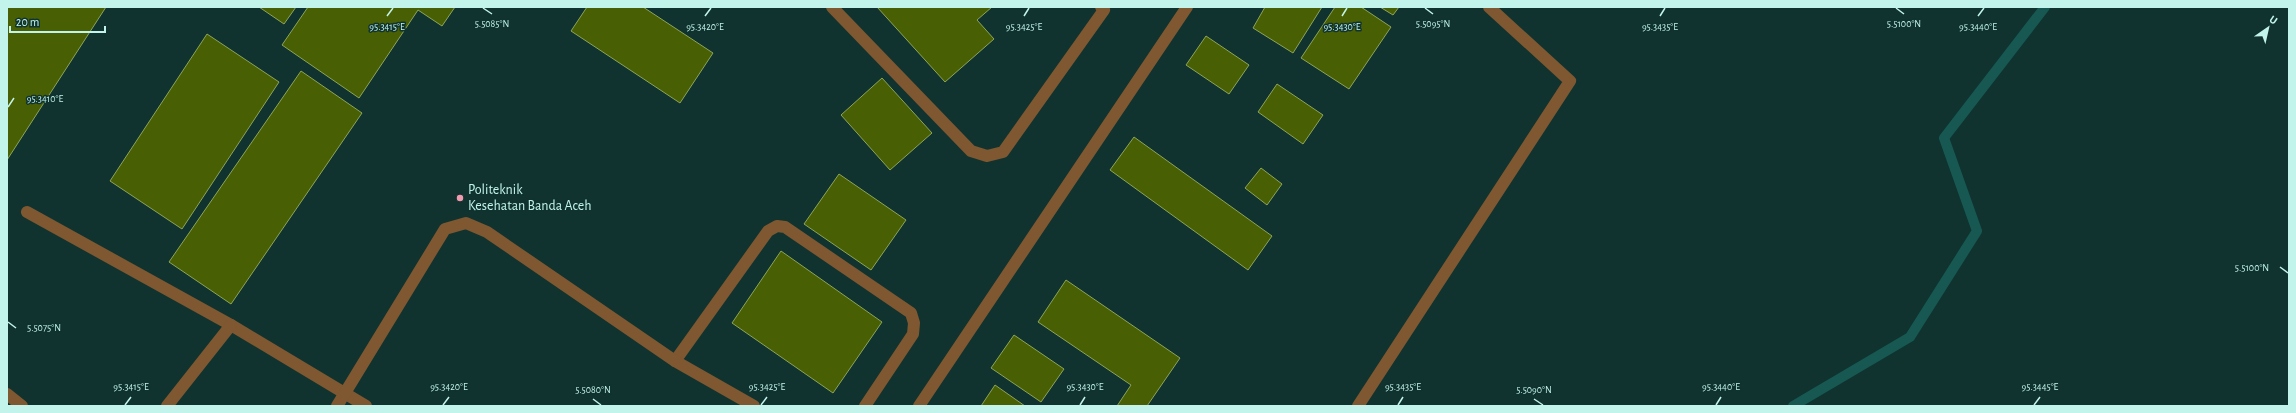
<svg xmlns="http://www.w3.org/2000/svg" width="2296" height="413" viewBox="0 0 2296 413" font-family="'Alegreya Sans',sans-serif">
<rect width="100%" height="100%" fill="#10332f"/>
<g fill="none" stroke-linecap="round" stroke-linejoin="round">
<path stroke="#175952" stroke-width="10" d="M1793 406 1910 337 1977 231 1944 138 2045 7"/>
</g>
<g fill="#495f03" stroke="#8ca45a">
<path d="M7 7H106L7 160Z"/>
<path d="M259 7H296L284 24Z"/>
<path d="M308 7H455L442 26 418 10 359 98 282 45Z"/>
<path d="M587 7H643L713 53 680 103 571 31Z"/>
<path d="M877 7H992L977 20 994 39 945 82Z"/>
<path d="M1265 7H1322L1293 53 1253 28Z"/>
<path d="M1335 7H1361L1391 27 1349 89 1301 58Z"/>
<path d="M1380 7H1399L1393 15Z"/>
<path d="M207 34 279 82 182 229 110 181Z"/>
<path d="M1206 36 1249 65 1229 94 1186 65Z"/>
<path d="M301 71 362 113 231 304 169 262Z"/>
<path d="M882 78 932 133 890 170 841 115Z"/>
<path d="M1277 84 1323 115 1303 144 1258 112Z"/>
<path d="M1134 137 1272 236 1248 270 1110 170Z"/>
<path d="M1261 168 1282 184 1267 205 1245 188Z"/>
<path d="M839 174 906 220 871 270 804 224Z"/>
<path d="M781 251 882 322 833 393 732 323Z"/>
<path d="M1066 280 1180 358 1147 406H1117L1131 385 1038 322Z"/>
<path d="M1014 335 1064 369 1041 402 991 368Z"/>
<path d="M995 385 1025 406H981Z"/>
</g>
<g fill="none" stroke-linecap="round" stroke-linejoin="round">
<g stroke="#7f5730" stroke-width="12">
<path d="M832 7 971 151 987 156 1003 152 1104 10 1101 7"/>
<path d="M27 212 231 325 366 406"/>
<path d="M675 361 768 231 777 226 785 227 911 313 914 323 913 334 865 406"/>
<path d="M7 394 22 406"/>
<path d="M167 406 231 325"/>
<path d="M337 406 445 229 466 223 487 232 675 361 754 406"/>
</g>
<g stroke="#7f5730" stroke-width="12">
<path d="M919 406 1187 7"/>
<path d="M1358 406 1570 81 1489 7"/>
</g>
</g>
<path fill="none" stroke="#c2f4eb" stroke-width="1.5" d="M483 8 492 14M1425 8 1433 14M1896 8 1904 14M387 16 393 8M705 16 711 8M1024 16 1029 8M1342 16 1347 8M1660 16 1665 8M1978 16 1984 8M8 107 14 98M2280 267 2288 273M8 322 16 328M593 399 601 405M1534 399 1543 405M125 405 131 397M443 405 449 397M761 405 767 397M1080 405 1085 397M1398 405 1403 397M1716 405 1721 397M2034 405 2040 397"/>
<circle fill="#f29aaf" stroke="#10332f" stroke-width="1.5" cx="460" cy="198" r="4"/>
<g text-anchor="middle" dominant-baseline="central" stroke-width="3" stroke-linejoin="round" paint-order="stroke">
<g font-size="14" fill="#c2f4eb" stroke="#10332f" text-anchor="start">
<text x="468" y="190">Politeknik<tspan x="468" dy="16">Kesehatan Banda Aceh</tspan></text>
</g>
</g>
<g font-size="10" text-anchor="middle" fill="#c2f4eb" stroke="#10332f" stroke-width="3" stroke-linejoin="round" paint-order="stroke">
<text x="492" y="27">5.5085°N</text>
<text x="1433" y="27">5.5095°N</text>
<text x="1904" y="27">5.5100°N</text>
<text x="705" y="30">95.3420°E</text>
<text x="387" y="30">95.3415°E</text>
<text x="1024" y="30">95.3425°E</text>
<text x="1342" y="30">95.3430°E</text>
<text x="1660" y="30">95.3435°E</text>
<text x="1978" y="30">95.3440°E</text>
<text x="45" y="102">95.3410°E</text>
<text x="2252" y="271">5.5100°N</text>
<text x="44" y="331">5.5075°N</text>
<text x="131" y="390">95.3415°E</text>
<text x="449" y="390">95.3420°E</text>
<text x="767" y="390">95.3425°E</text>
<text x="1085" y="390">95.3430°E</text>
<text x="1403" y="390">95.3435°E</text>
<text x="1721" y="390">95.3440°E</text>
<text x="2040" y="390">95.3445°E</text>
<text x="593" y="393">5.5080°N</text>
<text x="1534" y="393">5.5090°N</text>
</g>
<rect width="2296" height="413" fill="none" stroke="#c2f4eb" stroke-width="16"/>
<g transform="translate(2268 28) rotate(34)" stroke="#10332f" stroke-width="3" paint-order="stroke">
<path d="M0-3L7 15L0 10L-7 15Z" fill="#c2f4eb"/>
<text y="-6" font-size="11" font-weight="bold" text-anchor="middle" fill="#c2f4eb">U</text>
</g>
<path d="M10 26v6h95v-6" fill="none" stroke="#c2f4eb" stroke-width="2"/>
<text x="16" y="26" font-size="12" fill="#c2f4eb" stroke="#10332f" stroke-width="3" paint-order="stroke">20 m</text>
</svg>
